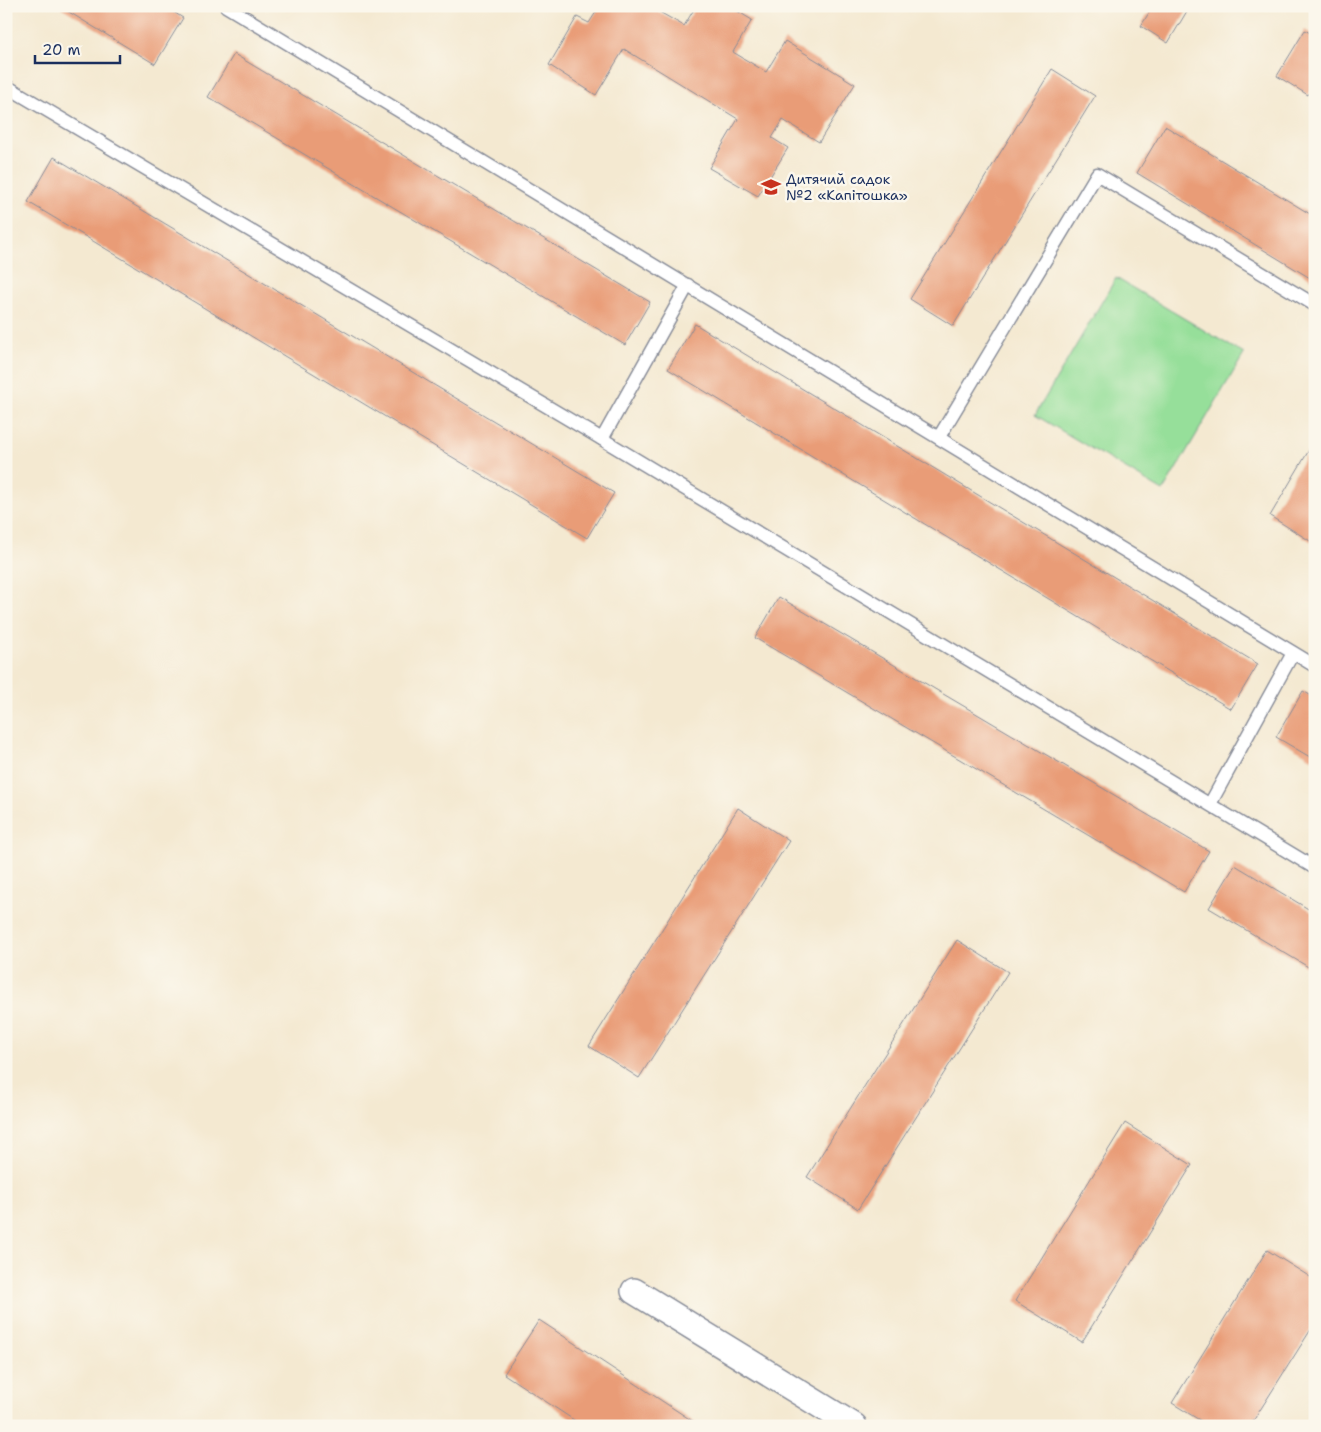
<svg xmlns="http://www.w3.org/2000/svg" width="1321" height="1432" viewBox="0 0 1321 1432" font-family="'Shantell Sans',sans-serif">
<rect width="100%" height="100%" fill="#fbf7ec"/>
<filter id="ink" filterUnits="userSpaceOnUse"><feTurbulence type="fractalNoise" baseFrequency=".02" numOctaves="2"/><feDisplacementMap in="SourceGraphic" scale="10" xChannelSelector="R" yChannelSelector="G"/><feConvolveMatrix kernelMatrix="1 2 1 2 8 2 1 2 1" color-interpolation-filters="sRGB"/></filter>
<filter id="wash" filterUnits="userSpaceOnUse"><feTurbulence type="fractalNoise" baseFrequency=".0096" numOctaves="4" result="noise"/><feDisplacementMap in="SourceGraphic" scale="20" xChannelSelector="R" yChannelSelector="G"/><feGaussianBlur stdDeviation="1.12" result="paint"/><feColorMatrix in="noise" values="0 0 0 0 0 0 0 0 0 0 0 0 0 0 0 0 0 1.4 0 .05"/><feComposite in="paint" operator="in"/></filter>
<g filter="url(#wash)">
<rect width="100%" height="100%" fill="#f4e9d1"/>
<path fill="#96df9a" stroke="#58877c" d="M1116 278 1244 354 1163 491 1035 415Z"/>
<g id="blocks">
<g fill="#e99c77">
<path d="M59 6H164L183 18 155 64Z"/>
<path d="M600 6H649L684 26 696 6H729L752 20 733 52 766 72 785 41 855 84 819 142 783 120 772 138 788 148 758 196 709 168 738 119 624 49 596 95 549 65 577 17 589 23Z"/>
<path d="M1153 6H1190L1168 43 1141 26Z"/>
<path d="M1305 30 1315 36V85L1308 95 1277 76Z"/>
<path d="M234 54 650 302 625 345 208 97Z"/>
<path d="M1052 69 1095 96 953 326 910 299Z"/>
<path d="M1165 126 1315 217V281L1137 173Z"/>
<path d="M54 157 614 493 587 538 28 202Z"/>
<path d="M695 324 1258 664 1231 709 668 369Z"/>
<path d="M1315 440V544L1270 516Z"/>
<path d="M779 597 1209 851 1184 892 755 638Z"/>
<path d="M1303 691 1315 698V760L1276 737Z"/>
<path d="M738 808 789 841 639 1078 589 1046Z"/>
<path d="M1235 865 1315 913V971L1209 908Z"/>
<path d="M957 940 1008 972 858 1209 807 1177Z"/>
<path d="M1125 1123 1192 1165 1082 1342 1015 1301Z"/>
<path d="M1267 1250 1315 1280V1323L1250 1426H1209L1172 1403Z"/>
<path d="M539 1320 700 1426H583L504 1374Z"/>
</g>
</g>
</g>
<g filter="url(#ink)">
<use href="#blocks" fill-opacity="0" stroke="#888c98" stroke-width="1"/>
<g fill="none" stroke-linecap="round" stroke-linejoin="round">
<defs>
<g id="lane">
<path d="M226 6 1315 666"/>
<path d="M6 86 602 439 1315 868"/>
<path d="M939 437 1097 174 1315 305"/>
<path d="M602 439 688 285"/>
<path d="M1210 804 1293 653"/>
</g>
<path id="street" d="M634 1291 854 1426"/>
</defs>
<use href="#lane" stroke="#888c98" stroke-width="15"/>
<use href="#street" stroke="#888c98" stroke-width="28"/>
<use href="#lane" stroke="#fff" stroke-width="12"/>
<use href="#street" stroke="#fff" stroke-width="25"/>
</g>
</g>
<defs>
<symbol id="school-bare" viewBox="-9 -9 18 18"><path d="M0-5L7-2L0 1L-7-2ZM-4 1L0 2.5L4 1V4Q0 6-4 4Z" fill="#c8321e" stroke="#fbf7ec" stroke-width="2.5" paint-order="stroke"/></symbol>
</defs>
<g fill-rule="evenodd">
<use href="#school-bare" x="757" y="173" width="28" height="28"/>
</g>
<g text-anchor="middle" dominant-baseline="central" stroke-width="5" stroke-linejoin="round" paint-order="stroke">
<g font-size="14" fill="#1b2f5e" stroke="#fbf7ec" text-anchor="start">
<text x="786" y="179">Дитячий садок<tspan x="786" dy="16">№2 «Капітошка»</tspan></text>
</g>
</g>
<rect width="1321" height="1432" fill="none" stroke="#fbf7ec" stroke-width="25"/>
<path d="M35 55v8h85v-8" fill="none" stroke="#1b2f5e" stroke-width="2.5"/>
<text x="42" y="55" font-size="15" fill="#1b2f5e" stroke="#fbf7ec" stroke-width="4" paint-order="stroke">20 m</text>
</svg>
